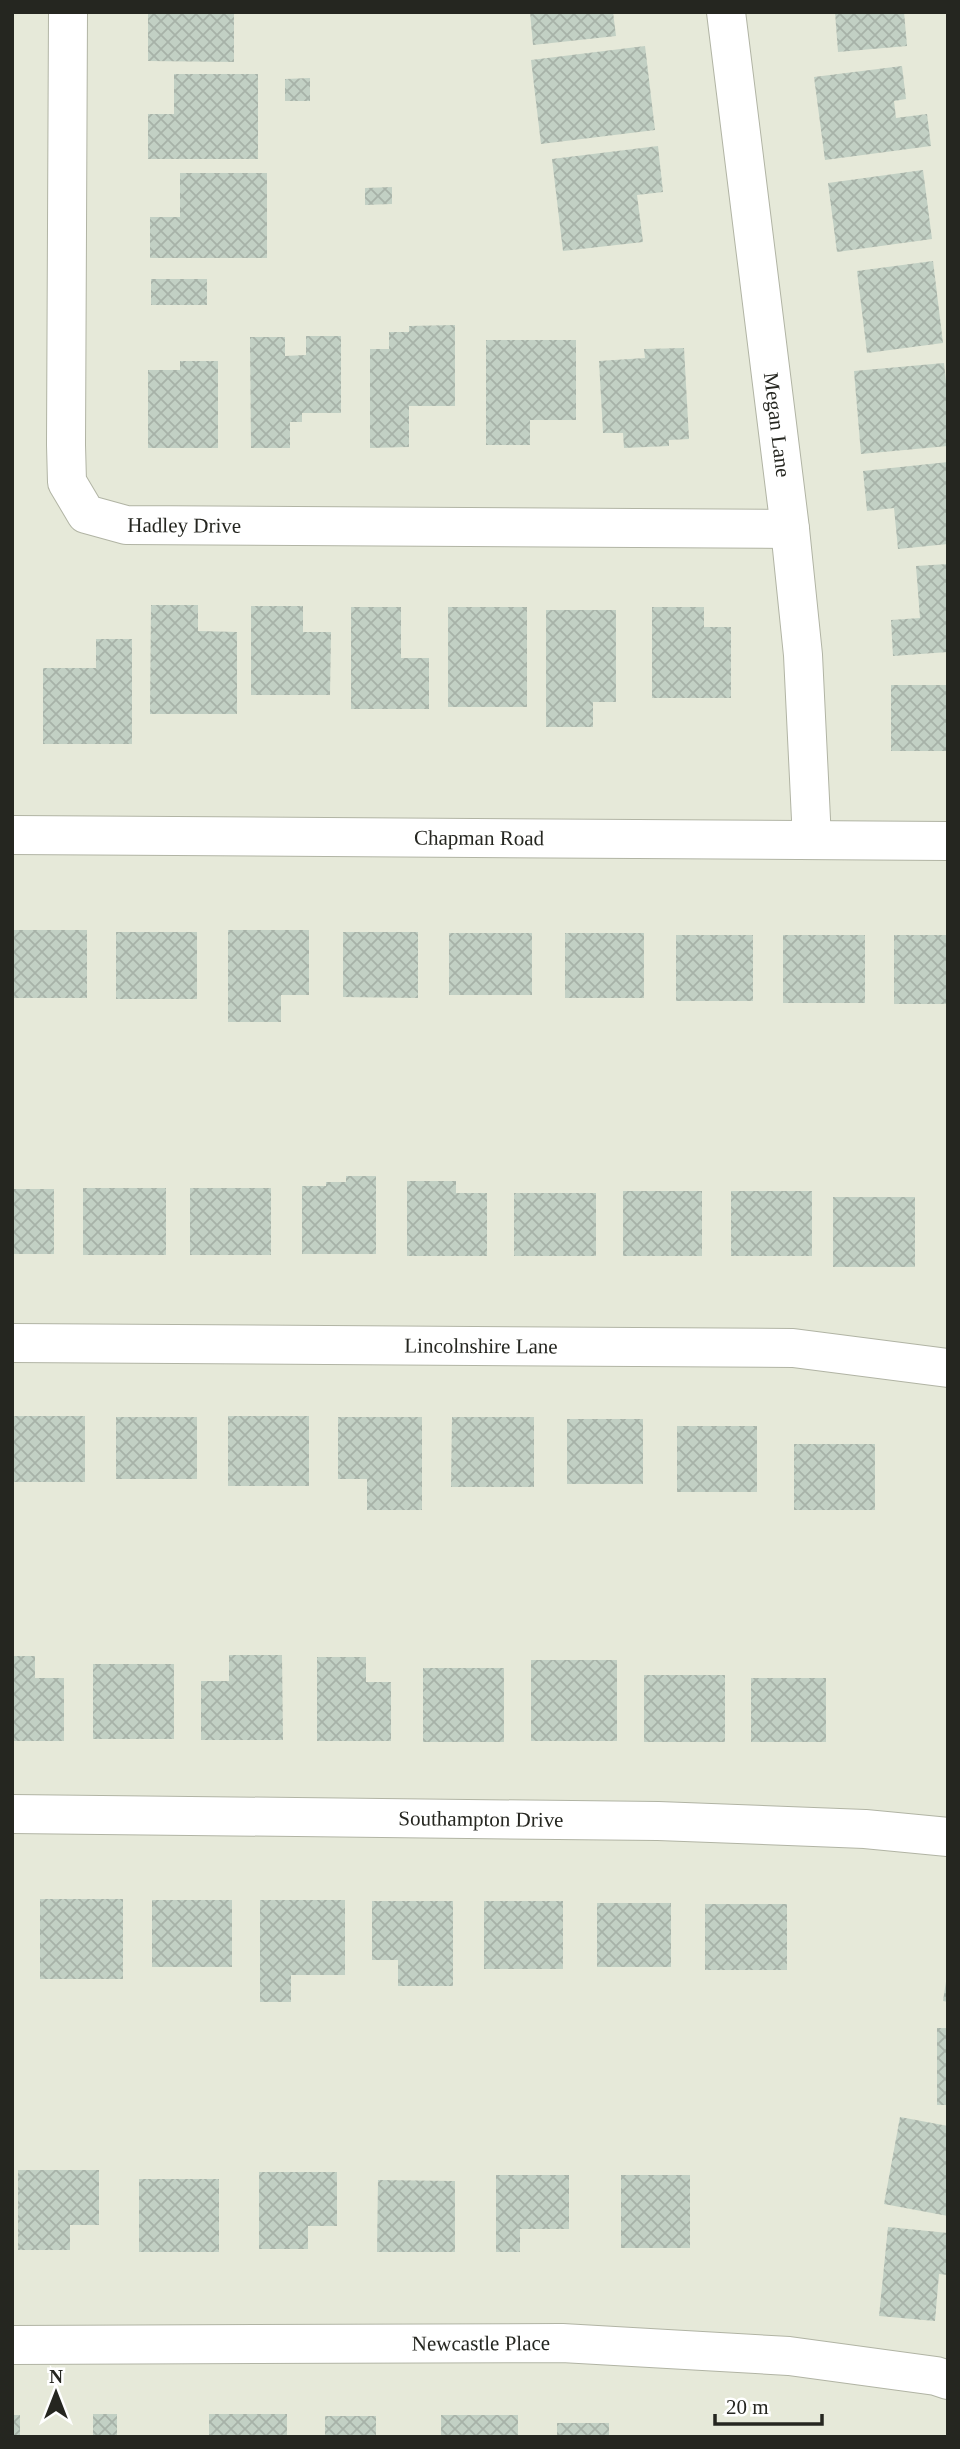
<svg xmlns="http://www.w3.org/2000/svg" width="960" height="2449" viewBox="0 0 960 2449" font-family="'Times New Roman',serif">
<defs>
<pattern id="building-cross-hatch" width="8" height="8" patternUnits="userSpaceOnUse" patternTransform="scale(1.75)"><rect width="8" height="8" fill="#c2d0c4"/><path d="M0 0l8 8M0 8l8-8" fill="none" stroke="#a7b2a8"/></pattern>
</defs>
<rect width="100%" height="100%" fill="#e6e9d9"/>
<g fill="url(#building-cross-hatch)">
<path d="M148 12H234V62L148 61Z"/>
<path d="M530 12H613L616 36 533 45Z"/>
<path d="M835 12H904L907 46 838 52Z"/>
<path d="M645 46 655 130 541 144 531 60Z"/>
<path d="M902 66 906 99 894 101 896 118 927 114 931 146 825 160 814 77Z"/>
<path d="M174 74H258V159H148V114H174Z"/>
<path d="M310 78V101H285V79Z"/>
<path d="M658 146 663 192 637 195 643 242 563 251 552 159Z"/>
<path d="M923 170 932 239 837 252 828 183Z"/>
<path d="M180 173H267V258H150V217H180Z"/>
<path d="M392 187V204L365 205V188Z"/>
<path d="M933 261 943 343 867 353 857 271Z"/>
<rect x="151" y="279" width="56" height="26"/>
<path d="M455 325V406H409V447L370 448V349H389V332H409V326Z"/>
<path d="M306 336H341V413H302V422H290V448H251L250 337H285V356L306 355Z"/>
<path d="M486 340H576V420H530V445H486Z"/>
<path d="M684 348 689 439 669 440V446L624 448 623 433H603L599 361 645 358 644 349Z"/>
<path d="M180 361H218V448H148V370H180Z"/>
<path d="M944 363 948 401V446L861 454 854 371Z"/>
<path d="M948 462V544L898 549 894 508 867 511 863 471Z"/>
<path d="M948 564V652L893 656 891 620 920 618 916 566Z"/>
<path d="M151 605H198V631L237 632V714H150Z"/>
<path d="M251 606H303V632H331L330 695H251Z"/>
<path d="M351 607H401V658H429V709H351Z"/>
<rect x="448" y="607" width="79" height="100"/>
<path d="M652 607H704V627H731V698H652Z"/>
<path d="M546 610H616V702H593V727H546Z"/>
<path d="M96 639H132V744H43V668H96Z"/>
<rect x="891" y="685" width="57" height="66"/>
<rect x="12" y="930" width="75" height="68"/>
<path d="M228 930H309V995H281V1022H228Z"/>
<rect x="116" y="932" width="81" height="67"/>
<path d="M343 932H418V998L343 997Z"/>
<rect x="449" y="933" width="83" height="62"/>
<rect x="565" y="933" width="79" height="65"/>
<rect x="676" y="935" width="77" height="66"/>
<rect x="783" y="935" width="82" height="68"/>
<rect x="894" y="935" width="54" height="69"/>
<path d="M346 1176H376V1254H302V1186H326V1182H346Z"/>
<path d="M407 1181H456V1193H487V1256H407Z"/>
<rect x="83" y="1188" width="83" height="67"/>
<rect x="190" y="1188" width="81" height="67"/>
<rect x="12" y="1189" width="42" height="65"/>
<rect x="623" y="1191" width="79" height="65"/>
<rect x="731" y="1191" width="81" height="65"/>
<rect x="514" y="1193" width="82" height="63"/>
<rect x="833" y="1197" width="82" height="70"/>
<rect x="12" y="1416" width="73" height="66"/>
<rect x="228" y="1416" width="81" height="70"/>
<rect x="116" y="1417" width="81" height="62"/>
<path d="M338 1417H422V1510H367V1479H338Z"/>
<path d="M452 1417H534V1487H451Z"/>
<rect x="567" y="1419" width="76" height="65"/>
<rect x="677" y="1426" width="80" height="66"/>
<rect x="794" y="1444" width="81" height="66"/>
<path d="M229 1655H282L283 1740H201V1681H229Z"/>
<path d="M12 1656H35V1678H64V1741H12Z"/>
<path d="M317 1657H366V1682H391V1741H317Z"/>
<rect x="531" y="1660" width="86" height="81"/>
<rect x="93" y="1664" width="81" height="75"/>
<rect x="423" y="1668" width="81" height="74"/>
<rect x="644" y="1675" width="81" height="67"/>
<rect x="751" y="1678" width="75" height="64"/>
<rect x="40" y="1899" width="83" height="80"/>
<rect x="152" y="1900" width="80" height="67"/>
<path d="M260 1900H345V1975H291V2002H260Z"/>
<path d="M372 1901H453V1986H398V1960H372Z"/>
<rect x="484" y="1901" width="79" height="68"/>
<rect x="597" y="1903" width="74" height="64"/>
<rect x="705" y="1904" width="82" height="66"/>
<path d="M946 1982H948V2002L943 2001Z"/>
<rect x="937" y="2028" width="11" height="77"/>
<path d="M900 2117 948 2126V2216L884 2204Z"/>
<path d="M18 2170H99V2225H70V2250H18Z"/>
<path d="M259 2172H337V2226H308V2249H259Z"/>
<path d="M496 2175H569V2229H520V2252H496Z"/>
<rect x="621" y="2175" width="69" height="73"/>
<rect x="139" y="2179" width="80" height="73"/>
<path d="M378 2180 455 2181V2252H377Z"/>
<path d="M888 2227 948 2233V2275L939 2274 935 2321 879 2316Z"/>
<rect x="93" y="2414" width="24" height="23"/>
<rect x="209" y="2414" width="78" height="23"/>
<rect x="12" y="2415" width="8" height="22"/>
<rect x="441" y="2415" width="77" height="22"/>
<rect x="325" y="2416" width="51" height="21"/>
<rect x="557" y="2423" width="52" height="14"/>
</g>
<g fill="none" stroke-linecap="round" stroke-linejoin="round">
<defs>
<g id="minor">
<path id="s1" d="M68 12 66 445 67 482 86 514 126 525 790 529"/>
<path id="s2" d="M726 12 790 529 803 655 812 840"/>
<path id="s3" d="M12 1343 793 1348 948 1368"/>
<path id="s4" d="M12 1814 658 1821 865 1829 948 1837"/>
<path id="s5" d="M12 2345 562 2343 789 2356 936 2376 948 2380"/>
</g>
<g id="tertiary">
<path id="s6" d="M12 835 948 841"/>
</g>
</defs>
<use href="#minor" stroke="#b1b4a4" stroke-width="40"/>
<use href="#tertiary" stroke="#b1b4a4" stroke-width="40"/>
<use href="#minor" stroke="#fff" stroke-width="38"/>
<use href="#tertiary" stroke="#fff" stroke-width="38"/>
</g>
<g text-anchor="middle" dominant-baseline="central" stroke-width="7" stroke-linejoin="round" paint-order="stroke">
<g font-size="21" fill="#252620" stroke="#fff">
<text stroke="none"><textPath href="#s2" startOffset="416">Megan Lane</textPath></text>
<text stroke="none"><textPath href="#s1" startOffset="607">Hadley Drive</textPath></text>
<text stroke="none"><textPath href="#s6" startOffset="467">Chapman Road</textPath></text>
<text stroke="none"><textPath href="#s3" startOffset="469">Lincolnshire Lane</textPath></text>
<text stroke="none"><textPath href="#s4" startOffset="469">Southampton Drive</textPath></text>
<text stroke="none"><textPath href="#s5" startOffset="469">Newcastle Place</textPath></text>
</g>
</g>
<rect width="960" height="2449" fill="none" stroke="#252620" stroke-width="28"/>
<g transform="translate(56 2393)" stroke="#ffffff" stroke-width="5" paint-order="stroke">
<path d="M0-5L12 26L0 18L-12 26Z" fill="#252620"/>
<text y="-10" font-size="19" font-weight="bold" text-anchor="middle" fill="#252620">N</text>
</g>
<path d="M715 2414v10h107v-10" fill="none" stroke="#252620" stroke-width="3.5"/>
<text x="726" y="2414" font-size="21" fill="#252620" stroke="#ffffff" stroke-width="5" paint-order="stroke">20 m</text>
</svg>
